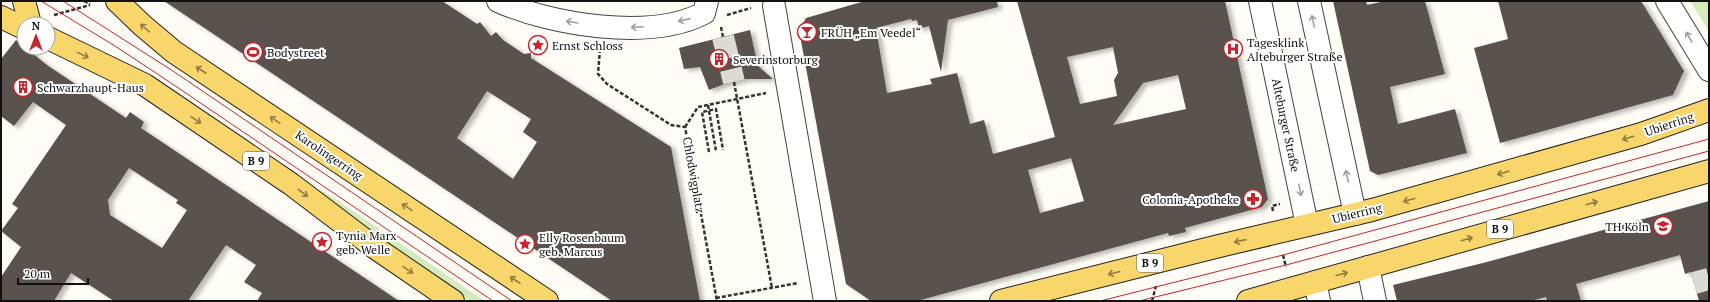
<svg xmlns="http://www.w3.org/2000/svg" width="1710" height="302" viewBox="0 0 1710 302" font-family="'PT Serif',serif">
<defs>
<filter id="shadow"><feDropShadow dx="4.5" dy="2.5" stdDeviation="2" flood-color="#0004"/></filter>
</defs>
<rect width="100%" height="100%" fill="#fffdf5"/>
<g fill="#d5ebbd">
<path d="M1690 1H1709V32Z"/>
<path d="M335 172 533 301H525L338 176Z"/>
<path d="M319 190 325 192 485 301H469L379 240 322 197Z"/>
</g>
<g fill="#5a524d" fill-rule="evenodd" filter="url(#shadow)">
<path d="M164 1H442L477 24 480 22 491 36 496 32 503 40 524 54 531 53V58L671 147 700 301H612ZM487 91 531 119 523 132 537 142 513 179 457 138Z"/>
<path d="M865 1H997L998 7 948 20 941 72 929 26 919 29 917 20 912 21 911 19 876 28 887 93 932 84 930 79 957 73 970 124 984 120 993 154 1055 137 1017 1H1225L1268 199 1262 207 1185 228 1186 232 1169 236 1168 233 917 301H871L846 284 799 30 806 18ZM1113 47 1118 73 1114 80 1117 96 1080 104 1067 57ZM1178 75 1186 109 1113 125 1143 83ZM1071 158 1084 201 1040 213 1028 170Z"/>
<path d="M1333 1H1366L1367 5 1385 1H1425L1445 74 1390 87 1398 124 1455 109 1467 153 1378 175 1370 171Z"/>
<path d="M1498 1H1641L1684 71 1673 95 1500 143 1474 48 1508 39Z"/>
<path d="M750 30 758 66 773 79H746L722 85 709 90 700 67 684 69 679 48Z"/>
<path d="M16 40 47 65 126 118 130 112 144 122 141 128 399 301H257L262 293 244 282 256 265 226 245 188 301H114L71 273 54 301H1V277L21 247 1 231 18 208 12 204 66 125 33 102 14 126 1 116V59ZM129 168 178 200 176 203 187 210 162 248 110 215 108 200Z"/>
<path d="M1709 201V301H1699L1691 272 1685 274 1680 255 1576 284 1581 301H1547L1546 297 1530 301H1397L1393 285 1483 263Z"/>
</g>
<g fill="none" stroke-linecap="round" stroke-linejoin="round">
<g stroke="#dbdad3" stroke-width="22" stroke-dasharray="22 11" stroke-linecap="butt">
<path d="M723 37 734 82"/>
<path d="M1694 283 1709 279"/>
</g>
<defs>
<g id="minor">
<path d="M498 1C551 25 651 41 704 13L707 1"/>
<path d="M1260 1 1307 225"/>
<path d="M1309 1 1355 214"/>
<path d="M1667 1 1709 70"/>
<path d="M774 6 825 301"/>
<path d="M1368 267 1375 301"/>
<path d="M1315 282 1319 301"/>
</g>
<g id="major">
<path d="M24 1 30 24"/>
<path d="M117 1 142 25 174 52 547 301"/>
<path d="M1 17 24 28"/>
<path d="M48 38 145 85 291 184 374 247 453 301"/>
<path d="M1001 301 1215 247 1372 210 1641 134 1709 110"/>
<path d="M1248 301 1709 171"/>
</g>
</defs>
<use href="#minor" stroke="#444" stroke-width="24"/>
<use href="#major" stroke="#222" stroke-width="24"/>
<g stroke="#333" stroke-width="2.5" stroke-dasharray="4 2" stroke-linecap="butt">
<path d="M84 1 90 4"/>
<path d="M54 15 90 5"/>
<path d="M727 15 751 8"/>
<path d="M721 27 723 37"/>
<path d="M600 49 598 74 607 84 671 125 685 127 717 301"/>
<path d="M734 82 772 288"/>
<path d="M708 105 716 151"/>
<path d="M685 127 698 107 766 93"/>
<path d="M709 152 702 112 716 109 723 150"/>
<path d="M1273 211 1272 206 1280 204"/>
<path d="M1283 255 1286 267"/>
<path d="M716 298 798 283"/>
<path d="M1152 301 1156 286"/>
</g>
<use href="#minor" stroke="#fff" stroke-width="22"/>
<use href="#major" stroke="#f9d66b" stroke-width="22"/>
<g stroke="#c4262e" stroke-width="1">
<path d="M41 1 115 46 168 81 493 301"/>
<path d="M63 1 173 71 512 301"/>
<path d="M1100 301 1283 255 1709 139"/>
<path d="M1139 301 1286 265 1709 151"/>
</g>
</g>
<defs><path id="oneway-shaft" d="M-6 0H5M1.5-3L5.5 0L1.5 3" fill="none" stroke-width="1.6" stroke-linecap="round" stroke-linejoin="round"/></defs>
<g stroke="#a0a0a0">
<use href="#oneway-shaft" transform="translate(684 20) rotate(167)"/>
<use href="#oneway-shaft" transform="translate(1313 21) rotate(-102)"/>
<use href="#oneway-shaft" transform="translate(572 22) rotate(-171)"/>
<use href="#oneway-shaft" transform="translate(637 27) rotate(177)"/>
<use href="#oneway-shaft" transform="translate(1689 37) rotate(-121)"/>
<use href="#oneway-shaft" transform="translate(1347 176) rotate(-102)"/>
<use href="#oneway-shaft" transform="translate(1300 190) rotate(79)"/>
</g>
<g stroke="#917d42">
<use href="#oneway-shaft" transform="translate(145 28) rotate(-138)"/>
<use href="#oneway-shaft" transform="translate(83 55) rotate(26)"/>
<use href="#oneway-shaft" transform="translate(201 70) rotate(-147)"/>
<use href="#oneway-shaft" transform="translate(196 120) rotate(34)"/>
<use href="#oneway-shaft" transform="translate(275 120) rotate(-146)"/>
<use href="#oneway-shaft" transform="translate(1628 138) rotate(164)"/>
<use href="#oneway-shaft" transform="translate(1503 173) rotate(164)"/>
<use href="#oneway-shaft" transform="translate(303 193) rotate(37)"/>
<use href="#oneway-shaft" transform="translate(1409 200) rotate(165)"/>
<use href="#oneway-shaft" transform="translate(1592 203) rotate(-16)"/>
<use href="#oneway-shaft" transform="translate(407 207) rotate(-146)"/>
<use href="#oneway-shaft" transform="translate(1467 239) rotate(-16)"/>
<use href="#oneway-shaft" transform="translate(1240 241) rotate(167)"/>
<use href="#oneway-shaft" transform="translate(408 270) rotate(34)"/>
<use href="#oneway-shaft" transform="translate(1114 273) rotate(165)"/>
<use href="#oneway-shaft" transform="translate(1342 274) rotate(-15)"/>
<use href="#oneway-shaft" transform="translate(515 280) rotate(-147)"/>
</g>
<defs>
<symbol id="bar-ring" viewBox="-11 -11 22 22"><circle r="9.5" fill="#fff" stroke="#c4262e" stroke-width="1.5"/><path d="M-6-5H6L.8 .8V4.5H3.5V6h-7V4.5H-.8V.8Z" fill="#c4262e"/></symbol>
<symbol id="sight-ring" viewBox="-11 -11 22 22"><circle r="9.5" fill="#fff" stroke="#c4262e" stroke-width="1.5"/><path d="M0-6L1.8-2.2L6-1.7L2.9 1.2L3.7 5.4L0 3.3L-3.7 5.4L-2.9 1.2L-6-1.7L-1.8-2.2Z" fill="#c4262e"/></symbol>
<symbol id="hospital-ring" viewBox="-11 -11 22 22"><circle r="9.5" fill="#fff" stroke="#c4262e" stroke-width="1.5"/><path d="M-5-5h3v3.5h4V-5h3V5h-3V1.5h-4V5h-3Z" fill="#c4262e"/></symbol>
<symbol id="stadium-ring" viewBox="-11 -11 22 22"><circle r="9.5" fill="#fff" stroke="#c4262e" stroke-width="1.5"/><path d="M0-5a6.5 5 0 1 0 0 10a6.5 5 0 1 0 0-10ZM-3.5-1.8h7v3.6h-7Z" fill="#c4262e"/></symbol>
<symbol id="building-ring" viewBox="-11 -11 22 22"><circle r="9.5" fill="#fff" stroke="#c4262e" stroke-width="1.5"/><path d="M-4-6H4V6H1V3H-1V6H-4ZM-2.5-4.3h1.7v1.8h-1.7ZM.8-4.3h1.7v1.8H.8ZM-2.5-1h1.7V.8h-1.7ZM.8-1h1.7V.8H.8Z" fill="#c4262e"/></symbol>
<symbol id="pharmacy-ring" viewBox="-11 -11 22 22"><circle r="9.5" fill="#fff" stroke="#c4262e" stroke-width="1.5"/><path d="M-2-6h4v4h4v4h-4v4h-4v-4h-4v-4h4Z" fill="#c4262e"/></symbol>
<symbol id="university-ring" viewBox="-11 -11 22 22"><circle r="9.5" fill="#fff" stroke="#c4262e" stroke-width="1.5"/><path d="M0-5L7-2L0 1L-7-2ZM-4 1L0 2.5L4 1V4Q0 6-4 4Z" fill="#c4262e"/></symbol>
</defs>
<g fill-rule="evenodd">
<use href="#bar-ring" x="796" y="21" width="22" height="22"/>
<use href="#sight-ring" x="527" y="34" width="22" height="22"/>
<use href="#hospital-ring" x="1222" y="38" width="22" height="22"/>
<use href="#stadium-ring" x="242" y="41" width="22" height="22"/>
<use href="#building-ring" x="708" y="48" width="22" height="22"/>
<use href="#building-ring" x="12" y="76" width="22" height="22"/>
<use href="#pharmacy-ring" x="1242" y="188" width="22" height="22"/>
<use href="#university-ring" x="1652" y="215" width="22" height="22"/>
<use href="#sight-ring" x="311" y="231" width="22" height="22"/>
<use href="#sight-ring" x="514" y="233" width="22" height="22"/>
</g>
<g text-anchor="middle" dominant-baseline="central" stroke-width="4" stroke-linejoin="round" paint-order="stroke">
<g fill="#fff" stroke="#585858" stroke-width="1">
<rect x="243" y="152" width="26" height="18" rx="3"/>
<rect x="1487" y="220" width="26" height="18" rx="3"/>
<rect x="1137" y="254" width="26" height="18" rx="3"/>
</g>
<g font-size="11" font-weight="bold" fill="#111">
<text x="256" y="161">B 9</text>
<text x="1500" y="229">B 9</text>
<text x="1150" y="263">B 9</text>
</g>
<g font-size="12" fill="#111" stroke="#fff" text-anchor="start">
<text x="821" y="32">FRÜH „Em Veedel“</text>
<text x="1247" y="42">Tagesklink<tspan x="1247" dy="14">Alteburger Straße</tspan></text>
<text x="552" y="45">Ernst Schloss</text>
<text x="267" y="52">Bodystreet</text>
<text x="733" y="59">Severinstorburg</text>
<text x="37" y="87">Schwarzhaupt-Haus</text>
<text x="1239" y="199" text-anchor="end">Colonia-Apotheke</text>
<text x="1649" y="226" text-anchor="end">TH Köln</text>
<text x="336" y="235">Tynia Marx<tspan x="336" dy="14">geb. Welle</tspan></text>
<text x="539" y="237">Elly Rosenbaum<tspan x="539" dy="14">geb. Marcus</tspan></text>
</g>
<g font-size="12" fill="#111" stroke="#fff">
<text transform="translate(1669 124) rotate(-19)">Ubierring</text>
<text transform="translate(1286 125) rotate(78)">Alteburger Straße</text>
<text transform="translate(329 155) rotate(34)">Karolingerring</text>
<text transform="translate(694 175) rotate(80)">Chlodwigplatz</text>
<text transform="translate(1357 213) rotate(-14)">Ubierring</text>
</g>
</g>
<rect width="1710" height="302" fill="none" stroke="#111111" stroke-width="4"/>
<g transform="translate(36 36)"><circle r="19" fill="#ffffff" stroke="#a0a0a0"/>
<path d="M0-3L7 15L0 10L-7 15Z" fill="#c4262e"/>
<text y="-6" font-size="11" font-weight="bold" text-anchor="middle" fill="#111111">N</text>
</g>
<path d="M18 278v6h70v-6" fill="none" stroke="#111111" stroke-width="2"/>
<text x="24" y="278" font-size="12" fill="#111111" stroke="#ffffff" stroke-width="3" paint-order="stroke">20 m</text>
</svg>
